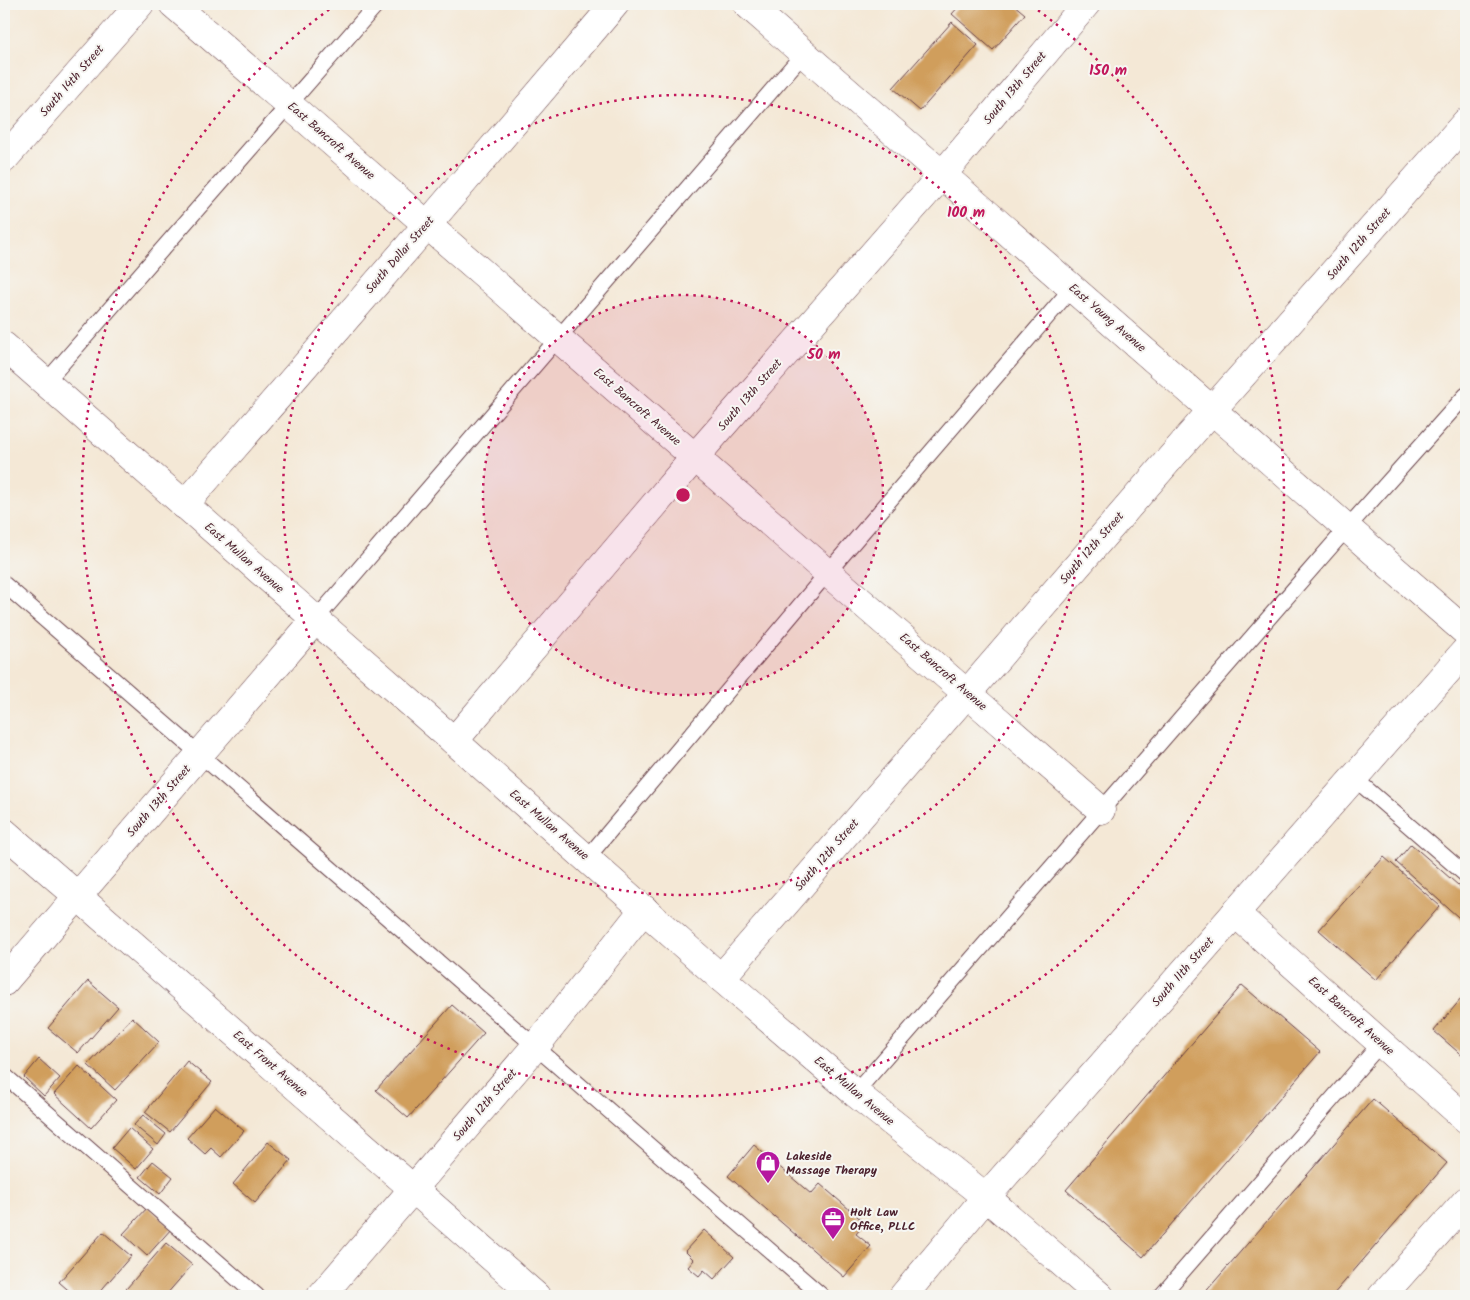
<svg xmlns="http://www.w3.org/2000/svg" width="1470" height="1300" viewBox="0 0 1470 1300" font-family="Kalam,sans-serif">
<rect width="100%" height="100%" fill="#f6f6f2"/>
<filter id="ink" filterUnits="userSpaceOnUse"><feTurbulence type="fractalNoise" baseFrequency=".02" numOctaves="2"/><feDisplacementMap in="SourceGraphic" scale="10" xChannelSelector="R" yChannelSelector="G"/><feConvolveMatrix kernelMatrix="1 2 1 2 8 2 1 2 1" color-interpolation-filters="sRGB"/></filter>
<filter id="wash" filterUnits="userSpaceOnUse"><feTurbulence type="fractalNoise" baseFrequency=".0096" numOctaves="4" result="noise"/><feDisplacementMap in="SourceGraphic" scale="20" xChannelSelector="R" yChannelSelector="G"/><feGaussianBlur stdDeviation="1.12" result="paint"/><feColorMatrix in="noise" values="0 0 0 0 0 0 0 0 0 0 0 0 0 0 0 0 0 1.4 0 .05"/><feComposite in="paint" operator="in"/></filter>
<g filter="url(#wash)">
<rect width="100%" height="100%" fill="#f4e8d6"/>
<g id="blocks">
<g fill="#d09e5c">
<path d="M961 4H1013L1025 14 993 50 952 14Z"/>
<path d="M952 22 978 45 920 111 893 88Z"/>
<path d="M1411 844 1466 892V924L1396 862Z"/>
<path d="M1384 857 1440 906 1376 980 1319 930Z"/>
<path d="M88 981 118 1007 78 1053 48 1028Z"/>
<path d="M1242 985 1320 1052 1143 1257 1066 1190Z"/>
<path d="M1466 993V1059L1434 1031Z"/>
<path d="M452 1005 484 1033 408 1118 376 1090Z"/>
<path d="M132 1017 159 1042 115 1090 88 1065Z"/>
<path d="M39 1059 60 1078 44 1096 24 1077Z"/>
<path d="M187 1061 212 1082 170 1132 145 1112Z"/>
<path d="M79 1066 116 1100 91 1128 54 1094Z"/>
<path d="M1373 1099 1447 1163 1332 1296H1202Z"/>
<path d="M215 1106 244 1131 221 1157 211 1148 205 1154 187 1138Z"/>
<path d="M143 1115 166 1134 158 1145 134 1125Z"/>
<path d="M129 1128 153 1149 136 1169 112 1148Z"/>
<path d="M268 1142 291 1160 255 1203 233 1184Z"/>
<path d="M754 1145 811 1194 820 1184 865 1223 856 1234 871 1246 844 1277 728 1176Z"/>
<path d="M153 1161 173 1177 160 1194 140 1177Z"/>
<path d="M148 1207 172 1228 147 1256 123 1234Z"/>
<path d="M704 1230 734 1257 714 1279 704 1270 699 1276 688 1267 694 1260 685 1251Z"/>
<path d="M103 1232 131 1256 96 1296H75L59 1282Z"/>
<path d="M166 1243 192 1265 165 1296H120Z"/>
</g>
</g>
</g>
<g filter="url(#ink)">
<use href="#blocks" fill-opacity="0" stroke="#643d45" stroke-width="1"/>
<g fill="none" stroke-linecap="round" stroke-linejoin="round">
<defs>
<g id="service">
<path d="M45 383 377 4"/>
<path d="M4 584 822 1296"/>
<path d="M315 620 804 53"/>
<path d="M1354 778 1466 875"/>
<path d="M587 858 828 572 1072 288"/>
<path d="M4 1075 257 1296"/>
<path d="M855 1093 1347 528 1466 395"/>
<path d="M1161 1296 1381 1043"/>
</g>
<g id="minor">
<path d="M173 4 1101 810"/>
<path d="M747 4 1466 632"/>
<path d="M4 159 140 4"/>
<path d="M4 346 454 741 721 978 855 1093 986 1197 1100 1296"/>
<path d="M184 505 427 225 615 4"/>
<path d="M454 741 695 457 942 175 1086 4"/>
<path d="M4 832 536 1296"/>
<path d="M1235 913 1466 1119"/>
<path d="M721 978 1212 410 1466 122"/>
<path d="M4 982 315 620"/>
<path d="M321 1296 535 1047 644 909"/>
<path d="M903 1296 986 1197 1466 650"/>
<path d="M1382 1296 1466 1201"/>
</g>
</defs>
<use href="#service" stroke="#643d45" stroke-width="17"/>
<use href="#minor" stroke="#643d45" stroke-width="29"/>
<use href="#service" stroke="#fff" stroke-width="15"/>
<use href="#minor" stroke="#fff" stroke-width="28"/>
</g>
</g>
<circle cx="683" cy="495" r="200" fill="#c2185b" fill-opacity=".12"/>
<g fill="none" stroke="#c2185b" stroke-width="2.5" stroke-dasharray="2.5 5">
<circle cx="683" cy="495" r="200"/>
<circle cx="683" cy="495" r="400"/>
<path d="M1032 6A601 601 0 1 1 334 6"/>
</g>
<defs>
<symbol id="shop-pin" viewBox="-11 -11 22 30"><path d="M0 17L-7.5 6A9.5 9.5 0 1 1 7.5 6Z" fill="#b5179e" stroke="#f6f6f2"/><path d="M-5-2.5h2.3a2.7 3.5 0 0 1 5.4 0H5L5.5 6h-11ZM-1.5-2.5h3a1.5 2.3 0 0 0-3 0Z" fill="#fff"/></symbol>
<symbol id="office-pin" viewBox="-11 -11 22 30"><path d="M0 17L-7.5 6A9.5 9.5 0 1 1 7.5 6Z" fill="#b5179e" stroke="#f6f6f2"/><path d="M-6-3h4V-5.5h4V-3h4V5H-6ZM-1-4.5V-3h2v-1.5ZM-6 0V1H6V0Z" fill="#fff"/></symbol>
</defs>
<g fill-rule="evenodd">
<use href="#shop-pin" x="754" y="1149" width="28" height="38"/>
<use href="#office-pin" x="819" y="1205" width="28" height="38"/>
</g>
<g text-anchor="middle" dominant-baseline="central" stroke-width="4" stroke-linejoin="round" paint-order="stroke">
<g font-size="12" fill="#4a1f2b" stroke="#f6f6f2">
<text transform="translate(72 81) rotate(-49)">South 14th Street</text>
<text transform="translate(1015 88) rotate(-50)">South 13th Street</text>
<text transform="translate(331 141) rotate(41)">East Bancroft Avenue</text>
<text transform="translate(1359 244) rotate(-49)">South 12th Street</text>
<text transform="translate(400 255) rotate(-49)">South Dollar Street</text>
<text transform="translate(1107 318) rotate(41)">East Young Avenue</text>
<text transform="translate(750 395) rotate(-49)">South 13th Street</text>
<text transform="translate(637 407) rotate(41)">East Bancroft Avenue</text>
<text transform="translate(1092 548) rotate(-49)">South 12th Street</text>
<text transform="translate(244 558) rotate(41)">East Mullan Avenue</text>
<text transform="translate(943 672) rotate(41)">East Bancroft Avenue</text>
<text transform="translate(159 801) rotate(-49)">South 13th Street</text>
<text transform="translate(549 825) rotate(41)">East Mullan Avenue</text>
<text transform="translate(827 855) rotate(-49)">South 12th Street</text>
<text transform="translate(1183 972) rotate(-49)">South 11th Street</text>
<text transform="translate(1351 1016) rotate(42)">East Bancroft Avenue</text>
<text transform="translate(270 1064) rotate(41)">East Front Avenue</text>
<text transform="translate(854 1091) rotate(40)">East Mullan Avenue</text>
<text transform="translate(485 1105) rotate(-49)">South 12th Street</text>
</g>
<g font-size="12" font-weight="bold" fill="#4a1f2b" stroke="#f6f6f2" text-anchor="start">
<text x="786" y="1156">Lakeside<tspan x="786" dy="14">Massage Therapy</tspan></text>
<text x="850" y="1212">Holt Law<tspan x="850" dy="14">Office, PLLC</tspan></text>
</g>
</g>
<circle cx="683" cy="495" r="8" fill="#c2185b" stroke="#f6f6f2" stroke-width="2.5"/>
<g font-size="15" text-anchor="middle" font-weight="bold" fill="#c2185b" stroke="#f6f6f2" stroke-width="4" stroke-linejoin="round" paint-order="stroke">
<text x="1108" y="75">150 m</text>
<text x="966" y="217">100 m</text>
<text x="824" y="359">50 m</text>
</g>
<rect width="1470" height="1300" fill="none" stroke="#f6f6f2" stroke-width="20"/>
</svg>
